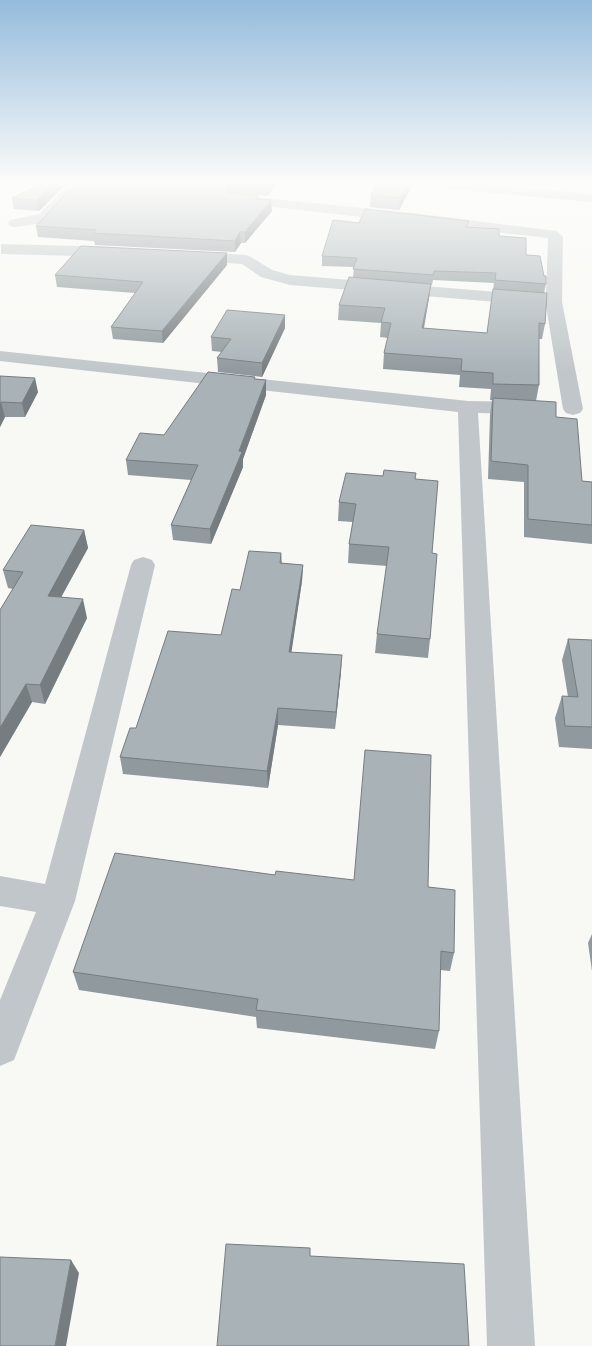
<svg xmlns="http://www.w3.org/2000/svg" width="592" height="1346" viewBox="0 0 592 1346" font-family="Jost,sans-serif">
<rect width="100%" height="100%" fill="#f8f8f5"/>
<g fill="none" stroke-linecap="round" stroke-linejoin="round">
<g fill="#c0c6c9" fill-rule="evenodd">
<path d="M75 184H92L72 197 49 220 37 224 15 227 10 226 8 223 10 220 39 214 62 191Z"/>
<path d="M484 184 592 194V202L446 189 439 185Z"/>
<path d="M234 195 421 214 557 231 563 237 562 302 583 409 580 413 573 415 566 413 563 409 546 306 290 285 261 277 242 264 190 261 185 259 182 256 185 253 190 251 246 255 251 257 272 270 290 275 546 296 548 238 229 202 227 199Z"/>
<path d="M1 244 115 247 120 249 123 252 120 255 115 257 1 254Z"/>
<path d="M0 351 468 401 528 402 535 404 538 408 535 412 528 414 478 413 535 1346H487L458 412 0 361Z"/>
<path d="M143 557 152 560 155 565 75 901 14 1060 0 1066V1000L36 912 0 906V876L45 884 131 565 134 560Z"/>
</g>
</g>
<g fill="#90999d" fill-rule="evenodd">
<path d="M77 184H277L267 196 234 194 258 196V199L272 211 245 243H241L235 252 95 245 94 241 38 237 36 226Z"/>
<path d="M413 184 399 210 370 207 371 195Z"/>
<path d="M61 189 39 211 14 209 12 198Z"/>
<path d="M359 223 469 227 499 236 526 255 544 276 546 284 544 293 545 324 542 339H539V385L536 401 556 417 582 481 592 482V544L524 537V482L488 479 490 415 492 400H490L491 389 459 387 460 375 383 369 384 353 388 338 380 337 381 323 338 320 339 305 353 277 354 267 322 266V256ZM433 280 494 283 487 333 424 328 429 298 431 285H432Z"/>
<path d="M227 253V265L163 343 113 339 111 327 135 293 57 287 55 275Z"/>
<path d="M285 328 262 377 218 372 217 358 222 352 212 351 211 337Z"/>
<path d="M0 376 38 392 25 417H5L0 427Z"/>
<path d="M255 379 266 395 243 459V467L211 544 173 540 171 525 191 480 128 475 126 460 164 435Z"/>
<path d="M415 479 432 553 430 639 428 658 375 653 377 634 387 566 348 563 349 544 353 522 338 521 339 502Z"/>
<path d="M84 530 88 548 61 597 87 618 45 704 32 702 0 757V610L13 589 8 588 3 570Z"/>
<path d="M281 553 282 563 303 565 302 581 291 652 341 672 335 729 278 725 268 788 123 774 120 757 136 728 221 635 240 590Z"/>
<path d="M568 639 592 640V749L559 747 555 718 562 696 568 697 562 660Z"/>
<path d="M428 887 454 953 450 971 440 970 439 1031 435 1049 257 1028 256 1017 79 990 73 972Z"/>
<path d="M592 934V971L588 943Z"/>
</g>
<g fill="#767d80">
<path d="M53 184H71L61 189 39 211 37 200Z"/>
<path d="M230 184H234V193L225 199V188Z"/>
<path d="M268 184H277L267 196V186Z"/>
<path d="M408 184H413L399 210 400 198Z"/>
<path d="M271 200 272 211 245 243V232Z"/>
<path d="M240 232 241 243 235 252V241Z"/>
<path d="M227 253V265L163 343 162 331Z"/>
<path d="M431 284 429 298 421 343 422 328Z"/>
<path d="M285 315V328L262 377V363Z"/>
<path d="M35 378 38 392 25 417 22 403Z"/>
<path d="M266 380V395L243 459V467L211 544 210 529Z"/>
<path d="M1 402 5 417 0 427V405Z"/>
<path d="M84 530 88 548 52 614 48 596Z"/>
<path d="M303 565 302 581 289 669V652Z"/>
<path d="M83 599 87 618 45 704 40 685Z"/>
<path d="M342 655 341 672 335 729 336 712Z"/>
<path d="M26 684 32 702 0 757V728Z"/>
<path d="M278 708V725L268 788 267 771Z"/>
<path d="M71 1260 79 1273 66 1346H55Z"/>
</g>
<g fill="#a8b2b7" stroke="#767d80">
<path d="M41 184H53L37 200 12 198Z"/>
<path d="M77 184H230L225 188 228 193 258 196 255 199 271 200 245 232H240L235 241 93 233 96 230 36 226 71 188Z"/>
<path d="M253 184H268L267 186Z"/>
<path d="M376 184H408L400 198 371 195Z"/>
<path d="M365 209 469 221 466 227 499 229V236L526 238V255L540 256 544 276H546V284L495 280 496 273 434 271 433 275 353 269 357 258 322 256 333 220 359 223Z"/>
<path d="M81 246 227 253 162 331 111 327 143 282 55 275Z"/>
<path d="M349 277 431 284 422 328 487 333 493 289 547 293 545 324 539 323V385L493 384V373L461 371 462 359 384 353 391 323 381 322 385 308 339 305Z"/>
<path d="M227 310 285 315 262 363 217 358 231 339 211 337Z"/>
<path d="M208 372 255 377 254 379 266 380 239 451 242 452 210 529 171 525 198 465 126 460 140 433 164 435Z"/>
<path d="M0 376 35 378 22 403 1 402 0 405Z"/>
<path d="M493 398 556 402V417L577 419 582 481 592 482V525L528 519V465L491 461Z"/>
<path d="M384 470 416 473 415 479 438 481 432 553 437 554 430 639 377 634 389 547 349 544 356 504 339 502 346 473 383 476Z"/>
<path d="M31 525 84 530 48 596 83 599 40 685 26 684 0 728V610L23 572 3 570Z"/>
<path d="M249 551 281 553 280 563 303 565 289 652 342 655 336 712 278 708 267 771 120 757 130 728H136L168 631 221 635 232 589 240 590Z"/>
<path d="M568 639 592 640V727L565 726 562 696 578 697Z"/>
<path d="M365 750 431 755 428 887 455 890 454 953 441 951 439 1031 256 1010 258 999 73 972 115 853 275 875 276 871 354 880Z"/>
<path d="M226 1244 310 1248V1256L464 1264 469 1346H217Z"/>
<path d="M0 1257 71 1260 55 1346H0Z"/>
</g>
<linearGradient id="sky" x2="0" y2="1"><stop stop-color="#95bbdc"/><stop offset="0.49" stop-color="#fcfcfa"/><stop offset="1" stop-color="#fcfcfa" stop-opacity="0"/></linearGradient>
<rect width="592" height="373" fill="url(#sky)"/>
</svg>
